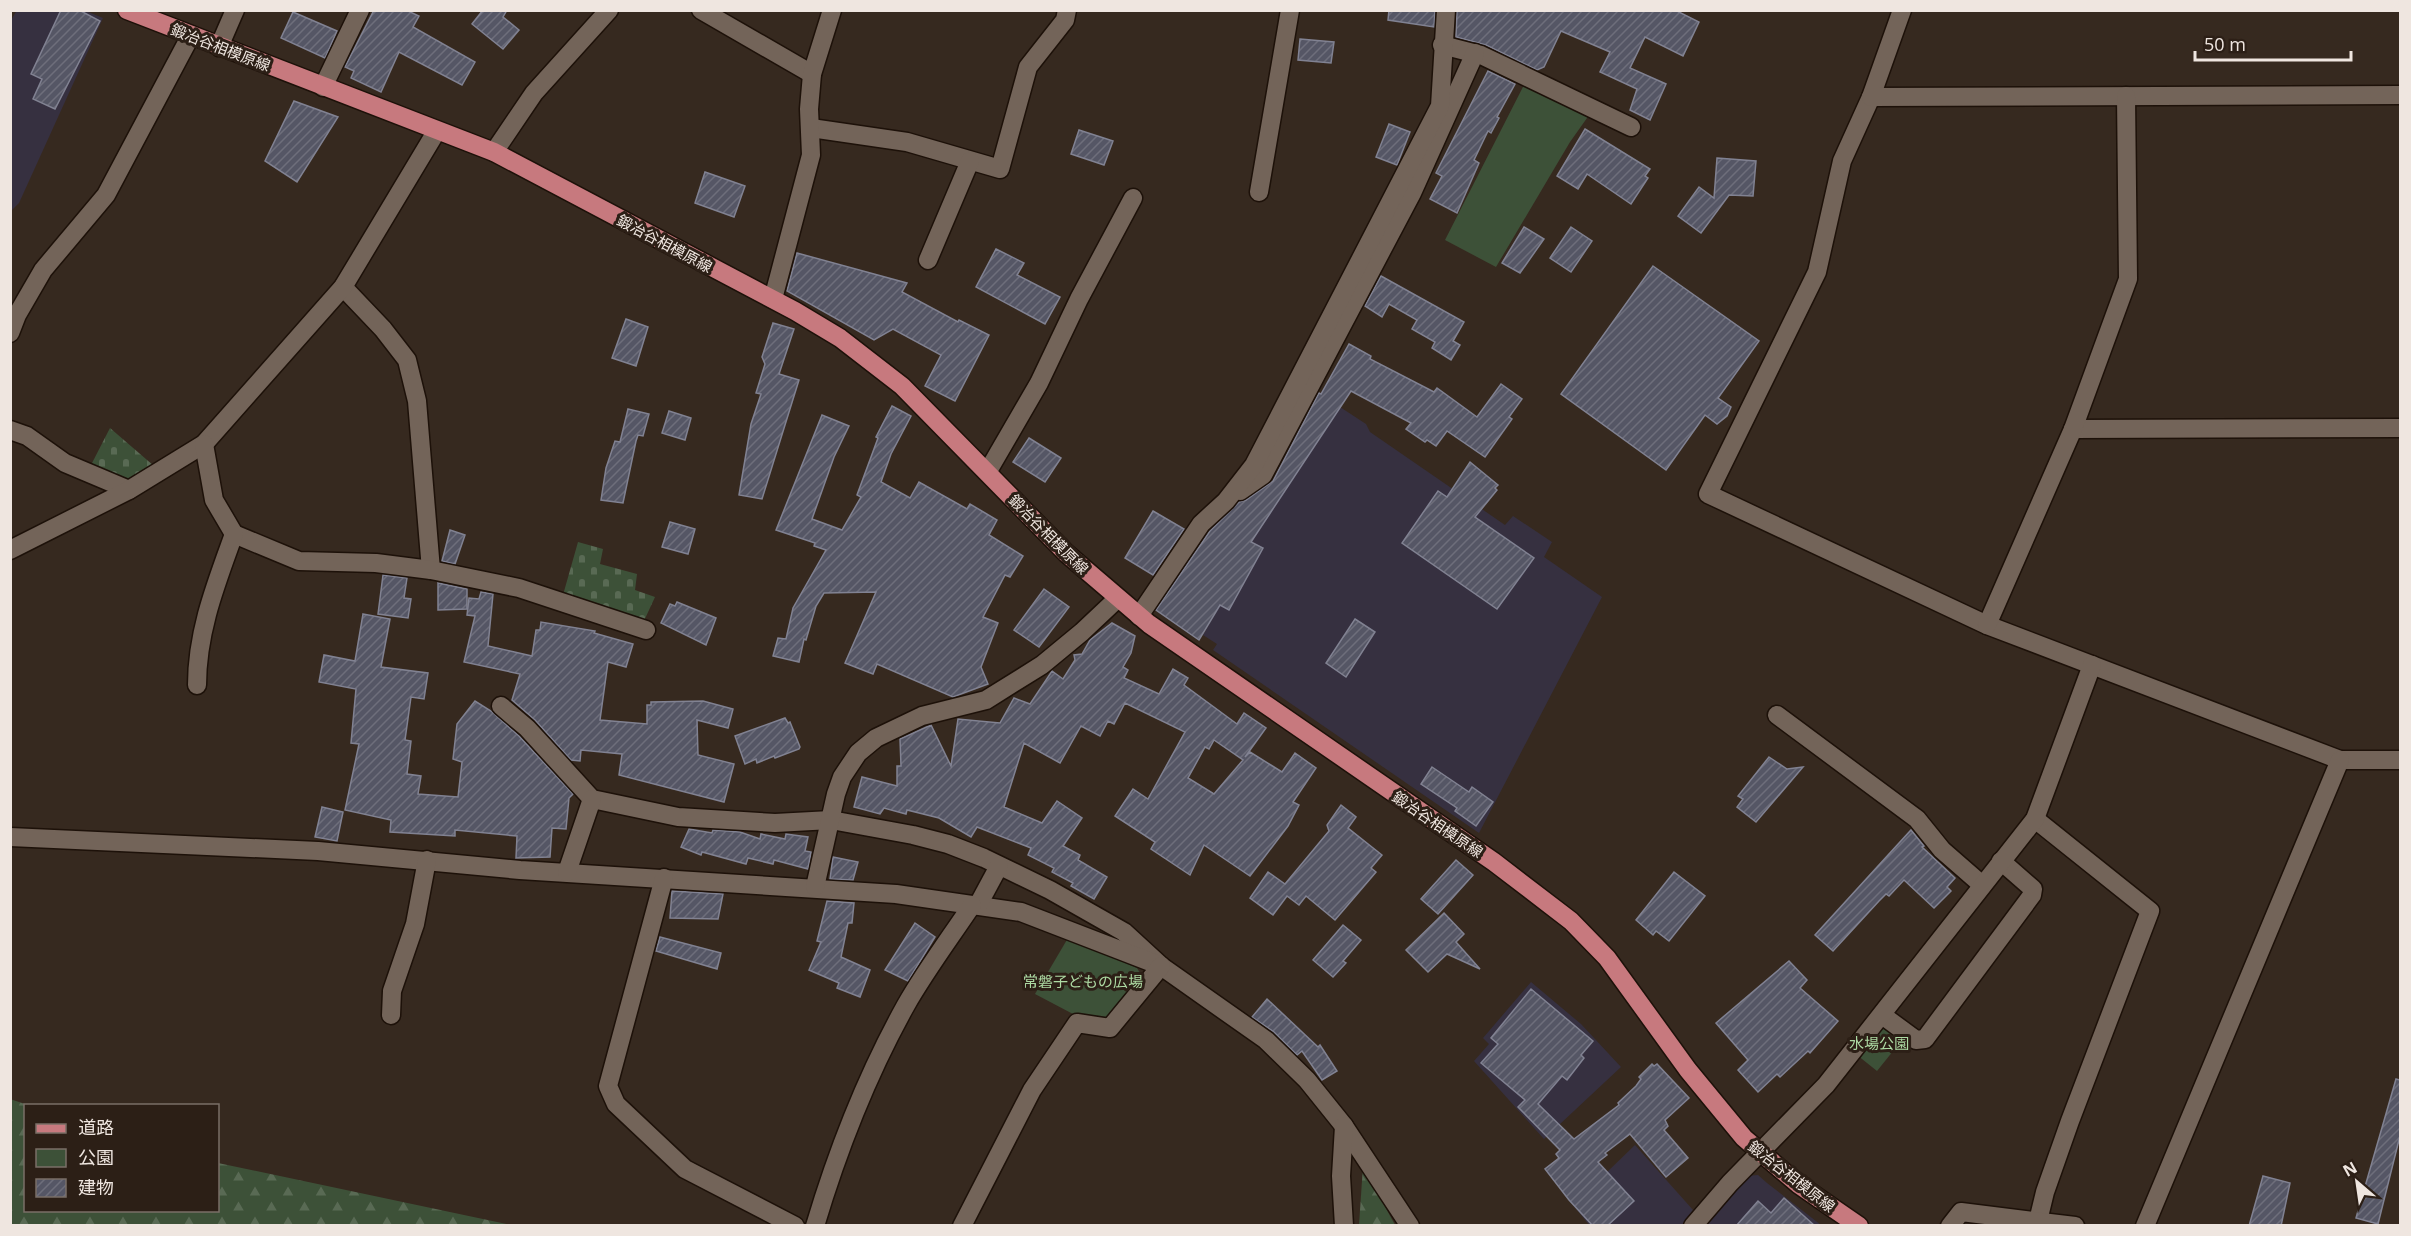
<svg xmlns="http://www.w3.org/2000/svg" width="2411" height="1236" viewBox="0 0 2411 1236" font-family="'Open Sans','Noto Sans JP',sans-serif">
<defs>
<pattern id="forest-firs" width="22" height="20" patternUnits="userSpaceOnUse" patternTransform="scale(1.5)"><rect width="22" height="20" fill="#3d5138"/><path d="M5 1l3.5 6h-7zM16 11l3.5 6h-7z" fill="#596a54"/></pattern>
<pattern id="cemetery-stones" width="16" height="16" patternUnits="userSpaceOnUse" patternTransform="scale(1.5)"><rect width="16" height="16" fill="#3d5138"/><path d="M2 7V4a2 2 0 0 1 4 0v3zM10 15v-3a2 2 0 0 1 4 0v3z" fill="#596a54"/></pattern>
<pattern id="building-hatch" width="6" height="6" patternUnits="userSpaceOnUse" patternTransform="scale(1.5)"><rect width="6" height="6" fill="#555665"/><path d="M-1 1l2-2M0 6l6-6M5 7l2-2" fill="none" stroke="#6e6e7b"/></pattern>
</defs>
<rect width="100%" height="100%" fill="#36291f"/>
<g fill="#363040">
<path d="M17 10 86 11 103 18 19 203 11 211 10 22Z"/>
<path d="M1340 407 1366 424 1370 432 1505 525 1513 516 1552 542 1544 557 1602 597 1479 833 1213 650 1217 644 1203 635 1220 605 1229 610 1263 548 1251 542Z"/>
<path d="M1531 982 1581 1024 1621 1067 1544 1139 1474 1061 1489 1044 1483 1038Z"/>
<path d="M1635 1145 1693 1210 1682 1225 1590 1226 1573 1205Z"/>
<path d="M1758 1175 1767 1183 1821 1225 1704 1226 1747 1176Z"/>
</g>
<g fill="#3d5138">
<path d="M1526 81 1592 111 1570 142 1496 267 1445 240Z"/>
<path d="M1068 938 1137 968 1143 978 1109 1019 1073 1014 1035 994Z"/>
<path d="M1882 1015 1906 1035 1877 1071 1852 1051Z"/>
</g>
<g fill="url(#forest-firs)">
<path d="M10 1099 28 1105 26 1106V1210H218V1163L511 1225H11Z"/>
<path d="M1363 1166 1395 1225H1359Z"/>
</g>
<g fill="url(#cemetery-stones)">
<path d="M110 428 154 466 132 482 90 467Z"/>
<path d="M578 542 603 549 600 564 637 574 635 590 655 597 643 623 563 595Z"/>
</g>
<g fill="url(#building-hatch)" stroke="#818292" stroke-width="1.5" fill-rule="evenodd">
<path d="M61 10H79L100 21 55 109 33 99 42 79 31 74Z"/>
<path d="M374 10H406L419 16 413 27 475 62 462 85 399 52 381 92 351 78 354 71 345 67Z"/>
<path d="M483 10H507L503 17 519 30 503 49 472 24Z"/>
<path d="M1389 10H1435L1434 27 1388 20Z"/>
<path d="M1457 10H1675L1699 22 1683 56 1645 37 1630 68 1666 84 1650 120 1630 110 1637 89 1600 72 1610 52 1561 31 1544 67 1537 70 1486 45 1456 37Z"/>
<path d="M293 12 337 31 325 58 281 38Z"/>
<path d="M1300 39 1334 42 1331 63 1298 60Z"/>
<path d="M1488 71 1515 84 1497 117 1499 118 1491 133 1488 131 1474 160 1479 163 1457 213 1430 199 1442 176 1436 173Z"/>
<path d="M294 101 338 117 297 182 265 161Z"/>
<path d="M1389 124 1410 132 1397 165 1376 157Z"/>
<path d="M1585 129 1650 169 1645 176 1648 178 1631 204 1587 174 1578 189 1557 176Z"/>
<path d="M1079 130 1113 141 1104 165 1071 154Z"/>
<path d="M1717 158 1756 161 1753 196 1729 195 1701 233 1678 216 1699 187 1714 198Z"/>
<path d="M705 172 745 186 734 217 695 203Z"/>
<path d="M1524 227 1544 239 1520 273 1502 263Z"/>
<path d="M1571 227 1592 241 1571 272 1550 258Z"/>
<path d="M996 249 1024 263 1017 275 1060 297 1045 324 976 287Z"/>
<path d="M797 253 907 283 902 292 958 322 959 320 989 335 955 401 925 386 941 355 893 329 874 340 787 291Z"/>
<path d="M1653 266 1759 341 1718 398 1731 407 1727 416 1717 424 1705 415 1666 470 1561 394Z"/>
<path d="M1381 276 1464 322 1453 341 1460 345 1451 360 1432 348 1435 342 1412 329 1417 320 1389 304 1382 317 1365 306Z"/>
<path d="M626 319 648 327 636 366 612 358Z"/>
<path d="M773 323 794 329 779 374 799 380 762 499 739 495 751 424 761 394 756 393 765 364 762 357Z"/>
<path d="M1349 344 1371 356 1370 359 1434 392 1437 388 1477 417 1501 384 1522 399 1509 417 1512 419 1485 457 1447 431 1436 446 1427 440 1425 442 1406 429 1411 423 1351 391 1251 542 1263 548 1229 610 1220 605 1199 640 1156 610 1210 531 1239 502 1246 500 1273 481 1319 393 1321 394Z"/>
<path d="M892 406 911 416 891 454 881 482 910 498 919 482 967 509 970 504 997 520 989 535 1023 556 1010 577 1005 575 983 617 998 623 981 667 988 684 953 697 877 664 873 674 845 663 876 592 824 593 816 606 806 640 804 639 799 662 773 656 778 638 786 639 793 608 826 550 814 546 815 543 776 530 822 415 849 426 834 457 812 519 842 530 861 497 857 495 878 438 876 437Z"/>
<path d="M628 409 649 414 643 436 638 435 636 441 623 503 601 500 606 468 615 441 620 442Z"/>
<path d="M669 411 691 418 685 440 662 433Z"/>
<path d="M1029 438 1061 458 1045 482 1013 462Z"/>
<path d="M1470 462 1498 485 1495 488 1497 490 1475 517 1534 558 1497 609 1402 543 1438 491 1447 497Z"/>
<path d="M1153 511 1184 529 1153 575 1125 558Z"/>
<path d="M670 522 695 529 688 554 662 547Z"/>
<path d="M450 530 465 535 455 564 442 561Z"/>
<path d="M383 575 407 578 404 598 411 599 408 618 378 614Z"/>
<path d="M438 583 467 589V609L438 610Z"/>
<path d="M1044 589 1069 607 1039 647 1014 630Z"/>
<path d="M481 592 493 594 488 646 532 656 536 630H540L541 622 595 631 594 633 633 644 626 667 608 662 600 720 647 724V705H651V702L703 701 733 709 728 728 697 720 698 755 734 764 724 802 619 775 622 754 581 750 580 761 571 760 535 720 512 700 520 674 464 662 475 616 467 615 469 598 479 599Z"/>
<path d="M677 602 716 618 706 645 661 623 670 604 675 606Z"/>
<path d="M363 614 390 619 381 667 428 673 424 699 411 697 405 740 411 741 407 774 421 776 418 794 458 797 462 762 453 759 457 724 475 701 491 711 519 736 573 794 569 798 566 829 552 828 550 857 516 858 517 836 455 830V836L390 832 391 820 345 810 359 744 351 743 356 689 319 682 324 655 355 661Z"/>
<path d="M1355 619 1375 632 1346 677 1326 663Z"/>
<path d="M1112 623 1135 636 1131 653 1123 667 1128 670 1124 678 1159 694 1173 669 1188 678 1184 685 1237 724 1244 713 1266 728 1245 757 1250 752 1282 772 1295 753 1316 768 1293 802 1299 805 1288 826 1250 876 1204 845 1190 875 1151 849 1155 842 1115 816 1133 789 1148 799 1185 732 1125 703 1114 724 1108 721 1100 736 1081 726 1060 763 1024 743 1004 807 1042 823 1057 801 1082 818 1063 846 1080 855 1078 860 1107 877 1094 899 1071 886 1073 883 1052 872 1054 868 1028 855 1031 848 977 827 971 837 939 818 907 810 906 814 884 808 880 814 854 807 862 777 897 786V766H901L900 739 931 725 951 766 958 719 1000 723 1014 698 1030 704 1052 671 1063 679 1075 660 1074 655 1082 654 1090 640ZM1214 740 1243 760 1214 794 1188 778 1205 747 1209 749Z"/>
<path d="M785 718 788 723 790 722 800 747 799 749 775 758 774 756 757 763 756 759 745 764 735 736Z"/>
<path d="M1769 757 1787 769 1803 767 1756 822 1737 807 1743 799 1738 796Z"/>
<path d="M1432 767 1469 792 1472 787 1493 802 1476 826 1455 811 1457 808 1421 784Z"/>
<path d="M1341 805 1356 817 1348 828 1382 855 1371 868 1376 872 1335 920 1306 896 1299 905 1287 896 1273 915 1250 898 1268 872 1285 884 1329 831 1327 825Z"/>
<path d="M322 807 343 812 337 841 315 837Z"/>
<path d="M689 829 712 833 713 830 740 832 760 839 761 834 785 839 786 834 808 837 805 851 811 852 808 869 774 860 773 864 748 858 746 864 702 852 701 855 681 847Z"/>
<path d="M1911 830 1924 846 1922 847 1955 878 1947 887 1951 891 1934 908 1904 880 1889 896 1886 894 1879 901 1833 951 1815 935Z"/>
<path d="M833 857 858 862 853 880 830 879Z"/>
<path d="M1456 860 1473 875 1438 914 1421 899Z"/>
<path d="M1674 872 1705 896 1669 941 1656 931 1653 935 1636 920Z"/>
<path d="M672 891 723 894 718 919 670 918Z"/>
<path d="M827 901 854 903 852 923H848L841 957 870 970 860 997 837 988 839 983 809 970 821 942 817 941Z"/>
<path d="M1444 913 1464 934 1456 942 1480 969 1447 954 1428 972 1406 950Z"/>
<path d="M915 923 935 937 908 981 885 970Z"/>
<path d="M1343 925 1361 940 1343 961 1346 963 1333 977 1313 960Z"/>
<path d="M660 937 721 953 717 969 656 951Z"/>
<path d="M1789 961 1807 980 1800 988 1838 1021 1810 1053 1808 1051 1780 1077 1777 1074 1758 1092 1738 1070 1748 1060 1716 1023Z"/>
<path d="M1531 989 1593 1041 1581 1055 1584 1058 1567 1080 1562 1076 1538 1104 1574 1139 1619 1105 1618 1103 1636 1086 1641 1079 1639 1077 1652 1064 1654 1066 1657 1064 1689 1098 1665 1120 1668 1126 1664 1130 1688 1158 1666 1177 1630 1134 1605 1153 1607 1155 1598 1162 1634 1201 1607 1226H1593L1569 1200 1545 1169 1559 1158 1556 1154 1560 1150 1518 1107 1525 1100 1481 1063 1498 1044 1491 1038Z"/>
<path d="M1267 999 1318 1047 1320 1045 1337 1071 1322 1080 1302 1051 1297 1055 1274 1032 1252 1017Z"/>
<path d="M2396 1079 2400 1080V1136L2378 1224 2356 1218Z"/>
<path d="M2263 1176 2290 1183 2281 1226H2249Z"/>
<path d="M1784 1198 1815 1226H1736L1758 1201 1771 1213Z"/>
</g>
<g fill="none" stroke-linecap="round" stroke-linejoin="round">
<defs>
<g id="minor">
<path d="M701 10 812 74"/>
<path d="M1902 10 1871 97 1842 161 1817 272 1708 494 1987 625 2340 760H2400"/>
<path d="M1442 45 1481 55 1631 127"/>
<path d="M219 47 235 10"/>
<path d="M323 87 360 10"/>
<path d="M1871 97 2400 95"/>
<path d="M811 128 907 142 1000 169 1028 67 1065 20 1067 10"/>
<path d="M494 152 534 93 609 10"/>
<path d="M1259 192 1290 10"/>
<path d="M928 260 970 161"/>
<path d="M343 287 383 329 407 360 417 401 431 570"/>
<path d="M773 299 811 155 809 109 812 74 832 10"/>
<path d="M10 333 17 315 43 270 106 195 191 35"/>
<path d="M2073 429 2400 428"/>
<path d="M10 430 27 436 65 463 129 490"/>
<path d="M988 471 1039 383 1079 299 1133 198"/>
<path d="M1240 491 1263 475 1412 193 1475 53"/>
<path d="M234 534 299 561 376 563 431 570 519 588 646 630"/>
<path d="M10 550 129 490 204 444 343 287 436 132"/>
<path d="M1139 616 1201 524 1226 501 1254 465 1440 106 1446 10"/>
<path d="M1987 625 2073 429 2128 279 2126 96"/>
<path d="M197 685C197 631 216 584 234 534L214 500 204 444"/>
<path d="M501 706 527 728 592 799 678 817 775 823 831 820 913 835 948 844 984 858 1050 890 1124 932 1161 966 1266 1040 1307 1080 1344 1126 1410 1226"/>
<path d="M1777 715 1917 819 1942 850 1981 884"/>
<path d="M2035 819 2150 911 2070 1121 2045 1192 2038 1221"/>
<path d="M10 837 318 851 520 870 896 894 1021 912 1161 966"/>
<path d="M567 872 592 799"/>
<path d="M664 878 608 1086 616 1104 685 1169 795 1226"/>
<path d="M815 887 836 794 842 777 858 753 876 738 922 716 986 700 1042 665 1082 632 1117 599"/>
<path d="M978 905 999 866"/>
<path d="M391 1015 392 991 415 924 427 860"/>
<path d="M1882 1015 1916 1040 1925 1039 2032 895 2033 889 2001 861"/>
<path d="M1344 1126 1341 1176 1344 1226"/>
<path d="M815 1226C838 1149 867 1075 906 1005 926 970 950 938 972 905"/>
<path d="M962 1226 1032 1090 1077 1023 1110 1028 1161 966"/>
<path d="M1693 1226 1730 1183 1826 1085 2035 819 2092 665"/>
<path d="M1950 1226 1961 1212 2075 1226"/>
<path d="M2145 1226 2340 760"/>
</g>
<path id="major" d="M127 10 494 152 795 311 840 338 902 386 1066 553 1149 624 1494 862 1571 921 1607 958 1688 1070 1744 1138 1798 1184 1859 1226"/>
</defs>
<use href="#minor" stroke="#1d1109" stroke-width="21"/>
<use href="#major" stroke="#1d1109" stroke-width="21"/>
<use href="#minor" stroke="#736459" stroke-width="18"/>
<use href="#major" stroke="#c7797e" stroke-width="18"/>
</g>
<g text-anchor="middle" dominant-baseline="central" stroke-width="6" stroke-linejoin="round" paint-order="stroke">
<g font-size="15" fill="#efe6e0" stroke="#2c1f16">
<text transform="translate(221 47) rotate(21)">鍛冶谷相模原線</text>
<text transform="translate(665 243) rotate(28)">鍛冶谷相模原線</text>
<text transform="translate(1049 534) rotate(45)">鍛冶谷相模原線</text>
<text transform="translate(1438 824) rotate(34)">鍛冶谷相模原線</text>
<text transform="translate(1792 1176) rotate(38)">鍛冶谷相模原線</text>
</g>
<g font-size="15" fill="#addaa3" stroke="#2c1f16">
<text x="1083" y="981">常磐子どもの広場</text>
<text x="1879" y="1043">水場公園</text>
</g>
</g>
<rect width="2411" height="1236" fill="none" stroke="#efe6e0" stroke-width="24"/>
<rect x="24" y="1104" width="195" height="108" fill="#2c1f16" stroke="#7a6f67" stroke-width="1.5"/>
<rect x="36" y="1124" width="30" height="9" fill="#c7797e" stroke="#7a6f67" stroke-width="1.5"/>
<text x="78" y="1134" font-size="18" fill="#efe6e0">道路</text>
<rect x="36" y="1149" width="30" height="18" fill="#3d5138" stroke="#7a6f67" stroke-width="1.5"/>
<text x="78" y="1164" font-size="18" fill="#efe6e0">公園</text>
<rect x="36" y="1179" width="30" height="18" fill="url(#building-hatch)" stroke="#7a6f67" stroke-width="1.5"/>
<text x="78" y="1194" font-size="18" fill="#efe6e0">建物</text>
<g transform="translate(2357 1182) rotate(331)" stroke="#2c1f16" stroke-width="4.5" paint-order="stroke">
<path d="M0-4.5L10 22L0 15L-10 22Z" fill="#efe6e0"/>
<text y="-9" font-size="16" font-weight="bold" text-anchor="middle" fill="#efe6e0">N</text>
</g>
<path d="M2195 51v9h156v-9" fill="none" stroke="#efe6e0" stroke-width="3"/>
<text x="2204" y="51" font-size="18" fill="#efe6e0" stroke="#2c1f16" stroke-width="4.5" paint-order="stroke">50 m</text>
</svg>
